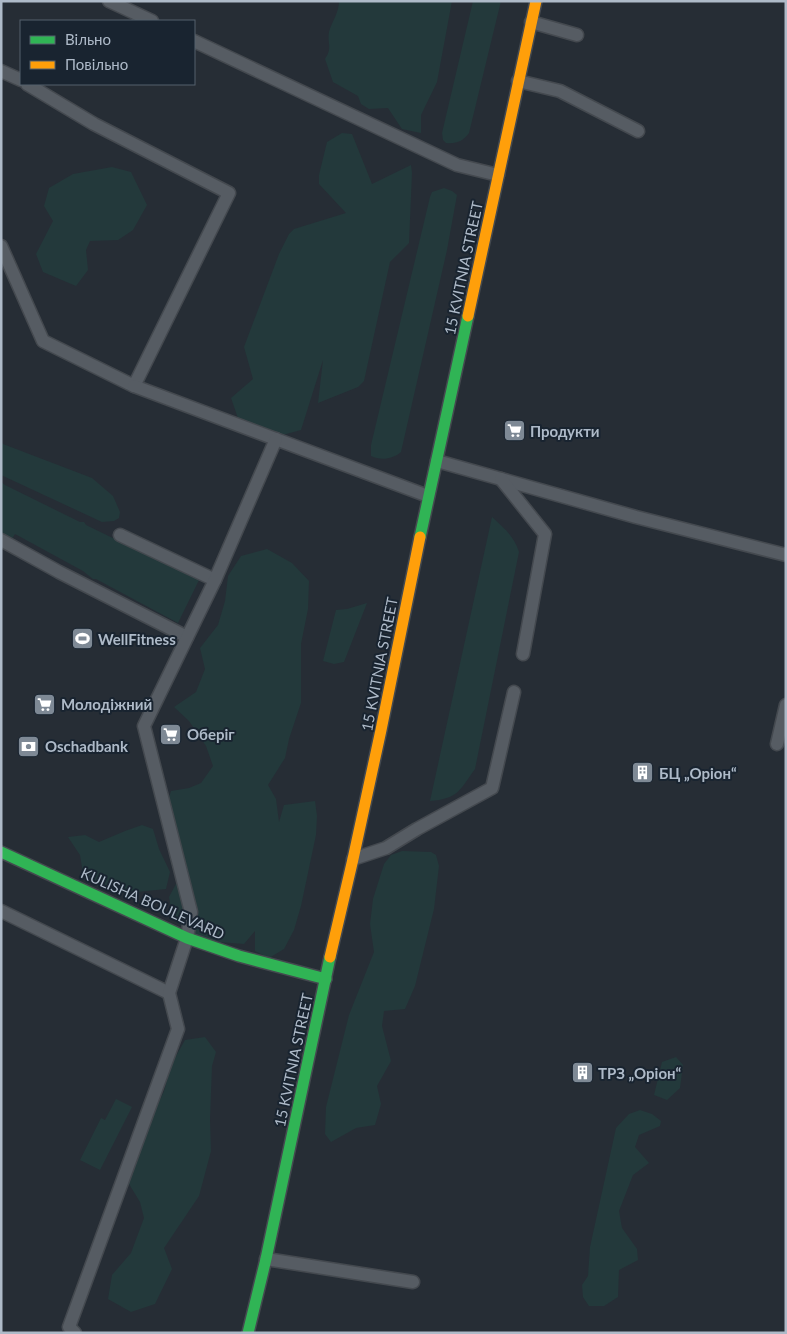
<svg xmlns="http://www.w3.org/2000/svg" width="787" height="1334" viewBox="0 0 787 1334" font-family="Lato,sans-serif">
<rect width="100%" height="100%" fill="#262d35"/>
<g fill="#23393b">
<path d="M339 1H452L437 82 421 115V133L402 129 388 108 369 109 361 104 358 96 333 82 325 59C333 47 327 45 329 32 332 21 339 13 339 1Z"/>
<path d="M473 1H501L469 133C463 141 457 144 446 143L443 140 442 133Z"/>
<path d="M342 133 352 134 372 184 411 165 412 173 409 243 390 262 364 381 358 387 318 403 323 360 301 430 260 441 240 424 231 398 253 379 244 347 279 254 289 234 294 229 346 213 319 184V175L327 142Z"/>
<path d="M112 167 131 172 147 205 133 230 118 240 90 241 86 250 88 270 76 286 43 272 36 254 53 221 44 206 49 188 73 174Z"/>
<path d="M444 188 452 191 457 195 447 250 401 452C393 459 381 461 371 456V445L430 197 432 192Z"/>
<path d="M1 442 3 444 92 478 113 496 120 512 119 518 114 521 102 522 1 475Z"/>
<path d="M1 482 5 485 80 522H84L86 525 199 580 178 623 96 579H93L83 571 15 534 11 540 1 539Z"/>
<path d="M492 517C504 528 514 536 519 552L475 769C460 790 458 799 430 801Z"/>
<path d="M267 549 292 563 309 581 308 609 301 644V703L289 739 285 758 268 785 276 799 279 822 284 805 315 801 317 816 316 835 301 906 294 930 284 949 269 958 255 951V931L244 944 193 940 172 914 169 897 177 882 181 868 165 809 171 791 189 788 201 783 213 766 206 746 189 721 174 707 196 692 205 669 200 648 218 625 225 601 228 576 241 556Z"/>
<path d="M367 603 344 662 334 664 323 661 336 610 347 609Z"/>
<path d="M142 825 153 829 159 849 170 872 166 889 137 892 102 888 84 879 80 855 68 837 85 835 99 842 125 831Z"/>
<path d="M402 851 431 852 436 855 439 866 434 909 415 986 405 1009 384 1011 382 1026 391 1061 377 1086 381 1104 375 1125 356 1128 331 1142 325 1134 326 1107 349 1015 374 952 370 924 373 899 384 864 391 855Z"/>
<path d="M205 1037 216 1052 212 1066 210 1119 211 1151 199 1196 164 1248 172 1269 155 1304 131 1312 108 1299 112 1275 131 1253 144 1218 140 1202 129 1184 128 1162 146 1130 164 1091 171 1065 185 1040Z"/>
<path d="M676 1057 683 1065 680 1088 667 1100 654 1095 662 1062Z"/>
<path d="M116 1099 132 1107 100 1170 80 1160 101 1118 105 1120Z"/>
<path d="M640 1110 652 1114 661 1121 660 1126 639 1135 635 1147 649 1163 633 1175 619 1211 622 1228 637 1249 638 1260 619 1270 618 1297 604 1306H589L583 1297 582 1285 588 1276 590 1247 616 1128 629 1114Z"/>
</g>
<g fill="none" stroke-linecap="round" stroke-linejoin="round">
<defs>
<g id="lane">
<path d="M109 1 152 21"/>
<path d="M531 22 577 35"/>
<path d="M194 41 457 165 498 175"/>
<path d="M1 71 21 80"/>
<path d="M518 81 560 91 638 131"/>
<path d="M1 246 43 341 134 386 229 193 94 124 27 84"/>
<path d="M134 386 428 496"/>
<path d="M437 461 636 517 786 555"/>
<path d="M501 479 545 534 523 654"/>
<path d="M120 535 215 580"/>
<path d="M1 540 59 572 187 637"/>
<path d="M777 744 786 705"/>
<path d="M353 859 386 848 417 829 492 788 514 692"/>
<path d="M1 911 169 993"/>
<path d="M266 1259 413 1282"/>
<path d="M75 1333 69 1327 178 1029 169 993 187 938 191 912 144 726 215 580 276 439"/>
</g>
<g id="fast">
<path d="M420 537 468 316"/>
<path d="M1 852 187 938 239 956 326 979"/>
<path d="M248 1333 266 1259 330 957"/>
</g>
<g id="slow">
<path d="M468 316 536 1"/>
<path d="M330 957 353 859 381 730 420 537"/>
</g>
</defs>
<use href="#lane" stroke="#44494f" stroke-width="15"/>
<use href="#fast" stroke="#44494f" stroke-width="14"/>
<use href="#slow" stroke="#44494f" stroke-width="14"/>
<use href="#lane" stroke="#565c63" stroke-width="12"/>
<use href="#fast" stroke="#30b455" stroke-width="11"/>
<use href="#slow" stroke="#ff9f0a" stroke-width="11"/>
</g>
<defs>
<symbol id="supermarket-square" viewBox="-11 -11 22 22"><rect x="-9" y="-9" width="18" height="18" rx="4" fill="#7e8995" stroke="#192430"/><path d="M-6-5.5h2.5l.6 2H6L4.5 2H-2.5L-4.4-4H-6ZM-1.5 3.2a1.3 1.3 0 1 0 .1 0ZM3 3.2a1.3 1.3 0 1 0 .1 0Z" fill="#fff"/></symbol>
<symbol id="stadium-square" viewBox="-11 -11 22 22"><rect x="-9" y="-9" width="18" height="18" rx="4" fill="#7e8995" stroke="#192430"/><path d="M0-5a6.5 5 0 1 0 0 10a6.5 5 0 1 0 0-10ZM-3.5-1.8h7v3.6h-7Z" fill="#fff"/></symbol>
<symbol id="bank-square" viewBox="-11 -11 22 22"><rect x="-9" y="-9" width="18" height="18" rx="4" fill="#7e8995" stroke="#192430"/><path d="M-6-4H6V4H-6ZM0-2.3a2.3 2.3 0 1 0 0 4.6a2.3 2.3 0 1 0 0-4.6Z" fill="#fff"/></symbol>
<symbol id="building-square" viewBox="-11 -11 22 22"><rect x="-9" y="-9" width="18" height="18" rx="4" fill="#7e8995" stroke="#192430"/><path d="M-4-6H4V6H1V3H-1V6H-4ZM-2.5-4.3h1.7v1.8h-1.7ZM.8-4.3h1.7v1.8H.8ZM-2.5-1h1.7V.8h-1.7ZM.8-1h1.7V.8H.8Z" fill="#fff"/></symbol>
</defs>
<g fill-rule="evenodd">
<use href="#supermarket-square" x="502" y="418" width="25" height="25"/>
<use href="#stadium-square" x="70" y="626" width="25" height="25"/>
<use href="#supermarket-square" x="32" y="692" width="25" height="25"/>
<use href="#supermarket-square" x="158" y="722" width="25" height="25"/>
<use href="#bank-square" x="16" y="734" width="25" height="25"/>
<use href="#building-square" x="630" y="760" width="25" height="25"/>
<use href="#building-square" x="570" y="1060" width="25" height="25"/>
</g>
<g text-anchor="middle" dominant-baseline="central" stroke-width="4" stroke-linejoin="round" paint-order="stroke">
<g font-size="15" fill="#aebac8" stroke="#192430">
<text transform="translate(463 268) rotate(-78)">15 KVITNIA STREET</text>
<text transform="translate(379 664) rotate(-79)">15 KVITNIA STREET</text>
<text transform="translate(153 903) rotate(24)">KULISHA BOULEVARD</text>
<text transform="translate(293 1060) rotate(-78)">15 KVITNIA STREET</text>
</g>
<g font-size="15" font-weight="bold" fill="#aebac8" stroke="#192430" text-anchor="start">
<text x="530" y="431">Продукти</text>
<text x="98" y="639">WellFitness</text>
<text x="61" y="704">Молодіжний</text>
<text x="187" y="734">Оберіг</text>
<text x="45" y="746">Oschadbank</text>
<text x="659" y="773">БЦ „Оріон“</text>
<text x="598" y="1073">ТРЗ „Оріон“</text>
</g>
</g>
<rect width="787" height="1334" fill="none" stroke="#aebac8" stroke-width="5"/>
<rect x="20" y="20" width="175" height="65" fill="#192430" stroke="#55606d"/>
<rect x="30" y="36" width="25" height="8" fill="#30b455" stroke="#55606d"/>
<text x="65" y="45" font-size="15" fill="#aebac8">Вільно</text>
<rect x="30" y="61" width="25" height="8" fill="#ff9f0a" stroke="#55606d"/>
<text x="65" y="70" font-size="15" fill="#aebac8">Повільно</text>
</svg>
